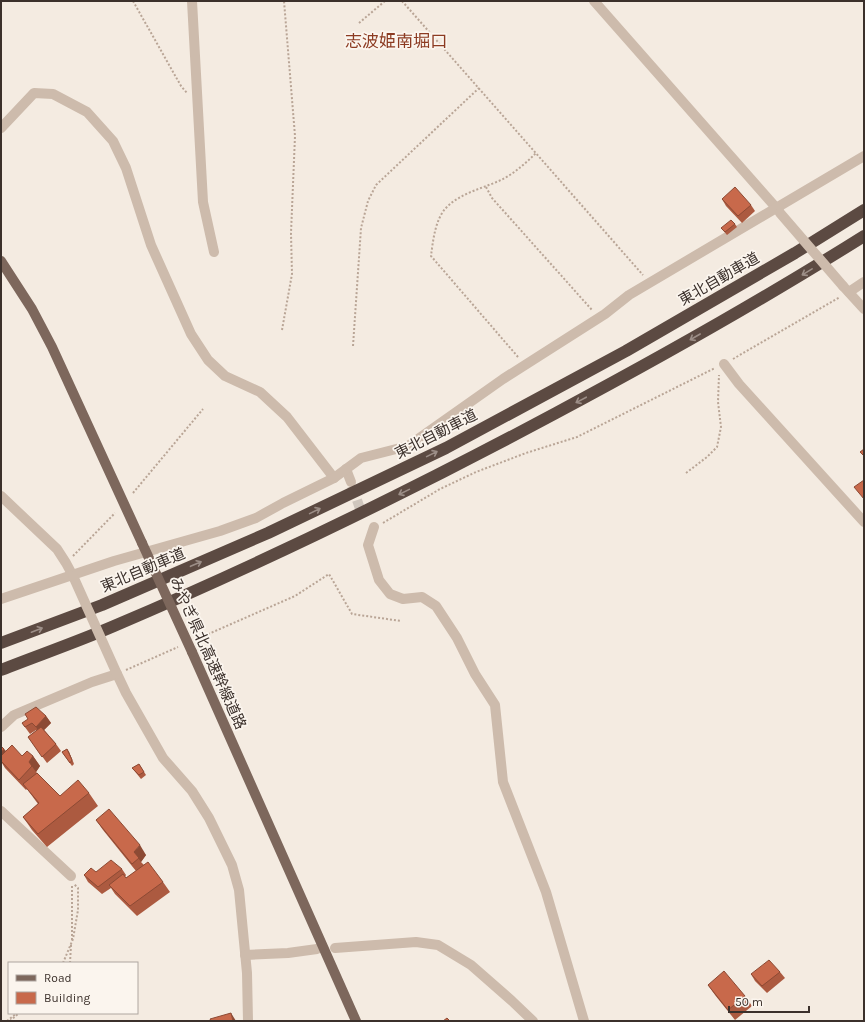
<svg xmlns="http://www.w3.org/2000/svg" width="865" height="1022" viewBox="0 0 865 1022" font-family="Karla,'Noto Sans JP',sans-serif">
<rect width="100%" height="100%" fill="#f4ebe1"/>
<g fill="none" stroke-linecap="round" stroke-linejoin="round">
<path stroke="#cfc6bd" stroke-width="10" stroke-dasharray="10 5" stroke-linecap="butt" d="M352 486 363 517"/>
<g stroke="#b9a596" stroke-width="2" stroke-dasharray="2 2" stroke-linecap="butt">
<path d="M133 1 181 86 187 93"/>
<path d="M402 1 643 275"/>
<path d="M359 23 385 1"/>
<path d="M486 187 492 198 592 310"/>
<path d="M282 330 292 274 291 233 295 136 284 1"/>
<path d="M353 346 361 228 368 201 376 185 479 88"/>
<path d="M518 357 431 256C433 241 435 221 445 209 460 192 486 188 505 178 517 171 527 162 536 153"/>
<path d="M733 359 840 297"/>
<path d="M686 473 707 457 717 447 721 427 718 402 719 375"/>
<path d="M133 493 203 409"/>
<path d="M383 523 440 489 476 472 526 453 577 437 715 368"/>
<path d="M73 556 115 513"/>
<path d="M197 639 295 596 329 574 352 614 401 621"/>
<path d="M126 670 178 647"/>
<path d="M72 940V885"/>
<path d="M63 963 73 939 78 910V888L74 884"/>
<path d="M70 963 71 945"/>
<path d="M7 1021 17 1013"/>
<path d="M10 1021 19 1013"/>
</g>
<g stroke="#cdbbac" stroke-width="10">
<path d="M192 1 203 202 214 252"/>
<path d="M594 1 779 211"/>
<path d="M1 128 34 93 53 94 87 112 113 141 126 168 151 245 191 334 208 360 225 376 260 392 287 417 334 478"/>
<path d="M843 286 864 309"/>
<path d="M849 292 864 282"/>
<path d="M724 364 739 384 864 522"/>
<path d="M346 469 351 482"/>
<path d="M1 496 57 549 66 563 73 576"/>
<path d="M374 527 368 545 379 580 390 594 403 599 422 597 436 606 457 638 475 674 495 705 503 782 546 892 584 1021"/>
<path d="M1 599 114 561 220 531 256 518 283 503 334 478 361 458 408 446 503 379 605 314 629 295 864 156"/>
<path d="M1 727 14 715 92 682 117 674 126 693 163 758 192 791 209 818 232 865 239 890 247 973 248 1021"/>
<path d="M1 811 71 876"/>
<path d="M335 948 416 942 438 945 471 965 512 1001 533 1021"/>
<path d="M245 955 288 953 317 949"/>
</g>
<g stroke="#7d675c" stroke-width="10">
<path d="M1 261 32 309 52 347 142 543"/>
<path d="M192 652 356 1021"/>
</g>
<g stroke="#5c4a42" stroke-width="12">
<path d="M1 643 102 605 268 533 446 448 626 351 795 253 864 210"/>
<path d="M1 670C39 655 77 642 114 626 265 562 412 490 556 413 661 357 764 299 864 236"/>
</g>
<g stroke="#cdbbac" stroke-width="10">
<path d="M780 213 843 286"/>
<path d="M73 576 117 674"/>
</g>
<path stroke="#7d675c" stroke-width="10" d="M142 543 192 652"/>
</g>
<g fill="#ac5a40">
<path d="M722 199 751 205 755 211 742 223 726 206Z"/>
<path d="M735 224 737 227 727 235 721 228Z"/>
<path d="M46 716 51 723 44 730 56 744 61 751 47 763 28 737 37 730H36L30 734 22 723Z"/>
<path d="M1 746 6 751 22 756H33L40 766 36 772 60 796 89 793 98 806 47 847 32 830 23 817 38 804 27 789 26 790 5 768 2 763 1 765Z"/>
<path d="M67 749 69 752 74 764 72 766 62 752Z"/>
<path d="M139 764 146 775 141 779 132 768Z"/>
<path d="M96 820 146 855 141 862 144 865 163 882 170 892 137 916 115 894 111 888 102 894 88 882 84 875 96 872 122 869 126 875 125 877 126 878 136 871 103 830Z"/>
<path d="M780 972 785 978 767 993 755 981 751 974Z"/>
<path d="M708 985 745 996 752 1006 735 1020 715 995Z"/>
</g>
<g fill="#8c4a34">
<path d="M46 716 51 723 40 734 36 727Z"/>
<path d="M4 749 9 756 1 761V753Z"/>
<path d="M67 749 69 752 74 764 72 760Z"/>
<path d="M33 756 40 766 36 772 29 762Z"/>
<path d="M140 845 146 855 141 862 134 852Z"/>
<path d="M231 1013 236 1021H233Z"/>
</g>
<g fill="#c8694b" stroke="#8c4a34">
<path d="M735 187 751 205 738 216 722 199Z"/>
<path d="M731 220 735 224 725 232 721 228Z"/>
<path d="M864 449V456L860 452Z"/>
<path d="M864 480V499L854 487Z"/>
<path d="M36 707 46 716 36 727 32 723 25 727 22 723 28 719 25 714Z"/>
<path d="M41 727 56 744 42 757 28 737Z"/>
<path d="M12 745 22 756 27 751 33 756 29 762 32 766 19 780 1 761V756Z"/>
<path d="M1 746 4 749 1 753Z"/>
<path d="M67 749 72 760 70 763 62 752Z"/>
<path d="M139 764 144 772 139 775 132 768Z"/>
<path d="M37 773 60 796 78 780 89 793 38 834 23 817 39 803 23 784Z"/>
<path d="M109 809 140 845 134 852 139 858 132 864 96 820Z"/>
<path d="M111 860 122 869 98 887 84 875 91 868 96 872Z"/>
<path d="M148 862 163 882 130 906 109 885 123 874 126 878Z"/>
<path d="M769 960 780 972 762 986 751 974Z"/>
<path d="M724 971 745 996 728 1010 708 985Z"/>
<path d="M231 1013 233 1021H211L210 1019Z"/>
<path d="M447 1018 450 1021H443Z"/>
</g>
<defs><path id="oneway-shaft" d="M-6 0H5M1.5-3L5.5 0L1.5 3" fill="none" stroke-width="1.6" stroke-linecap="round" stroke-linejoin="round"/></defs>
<g stroke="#9c8e87">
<use href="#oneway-shaft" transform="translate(807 272) rotate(149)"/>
<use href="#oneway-shaft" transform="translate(695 337) rotate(150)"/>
<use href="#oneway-shaft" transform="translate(581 400) rotate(152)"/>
<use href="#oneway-shaft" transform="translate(432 454) rotate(-26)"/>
<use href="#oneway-shaft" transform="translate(404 492) rotate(154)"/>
<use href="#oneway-shaft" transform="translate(315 511) rotate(-26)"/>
<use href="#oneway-shaft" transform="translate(196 564) rotate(-23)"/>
<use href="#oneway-shaft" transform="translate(37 630) rotate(-21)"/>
</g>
<g text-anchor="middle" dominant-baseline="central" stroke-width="3.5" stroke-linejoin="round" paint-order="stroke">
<g font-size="15" fill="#3b302b" stroke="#fbf5ee">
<text transform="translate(719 279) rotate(-30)">東北自動車道</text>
<text transform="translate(436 434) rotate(-27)">東北自動車道</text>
<text transform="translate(143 570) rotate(-23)">東北自動車道</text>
<text transform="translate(208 653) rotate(66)">みやぎ県北高速幹線道路</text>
</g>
<g font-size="17" fill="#8c3b22" stroke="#fbf5ee">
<text x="396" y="41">志波姫南堀口</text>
</g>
</g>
<rect width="865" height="1022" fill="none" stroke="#3b302b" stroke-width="4"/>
<rect x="8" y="962" width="130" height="52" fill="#fbf5ee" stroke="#aea6a0"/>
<rect x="16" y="975" width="20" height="6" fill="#7d675c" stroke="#aea6a0"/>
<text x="44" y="982" font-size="12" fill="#3b302b">Road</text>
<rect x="16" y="992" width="20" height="12" fill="#c8694b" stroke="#aea6a0"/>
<text x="44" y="1002" font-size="12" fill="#3b302b">Building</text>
<path d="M729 1006v6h80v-6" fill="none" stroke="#3b302b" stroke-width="2"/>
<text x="735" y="1006" font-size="12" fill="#3b302b" stroke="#fbf5ee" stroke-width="3" paint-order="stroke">50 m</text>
</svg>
